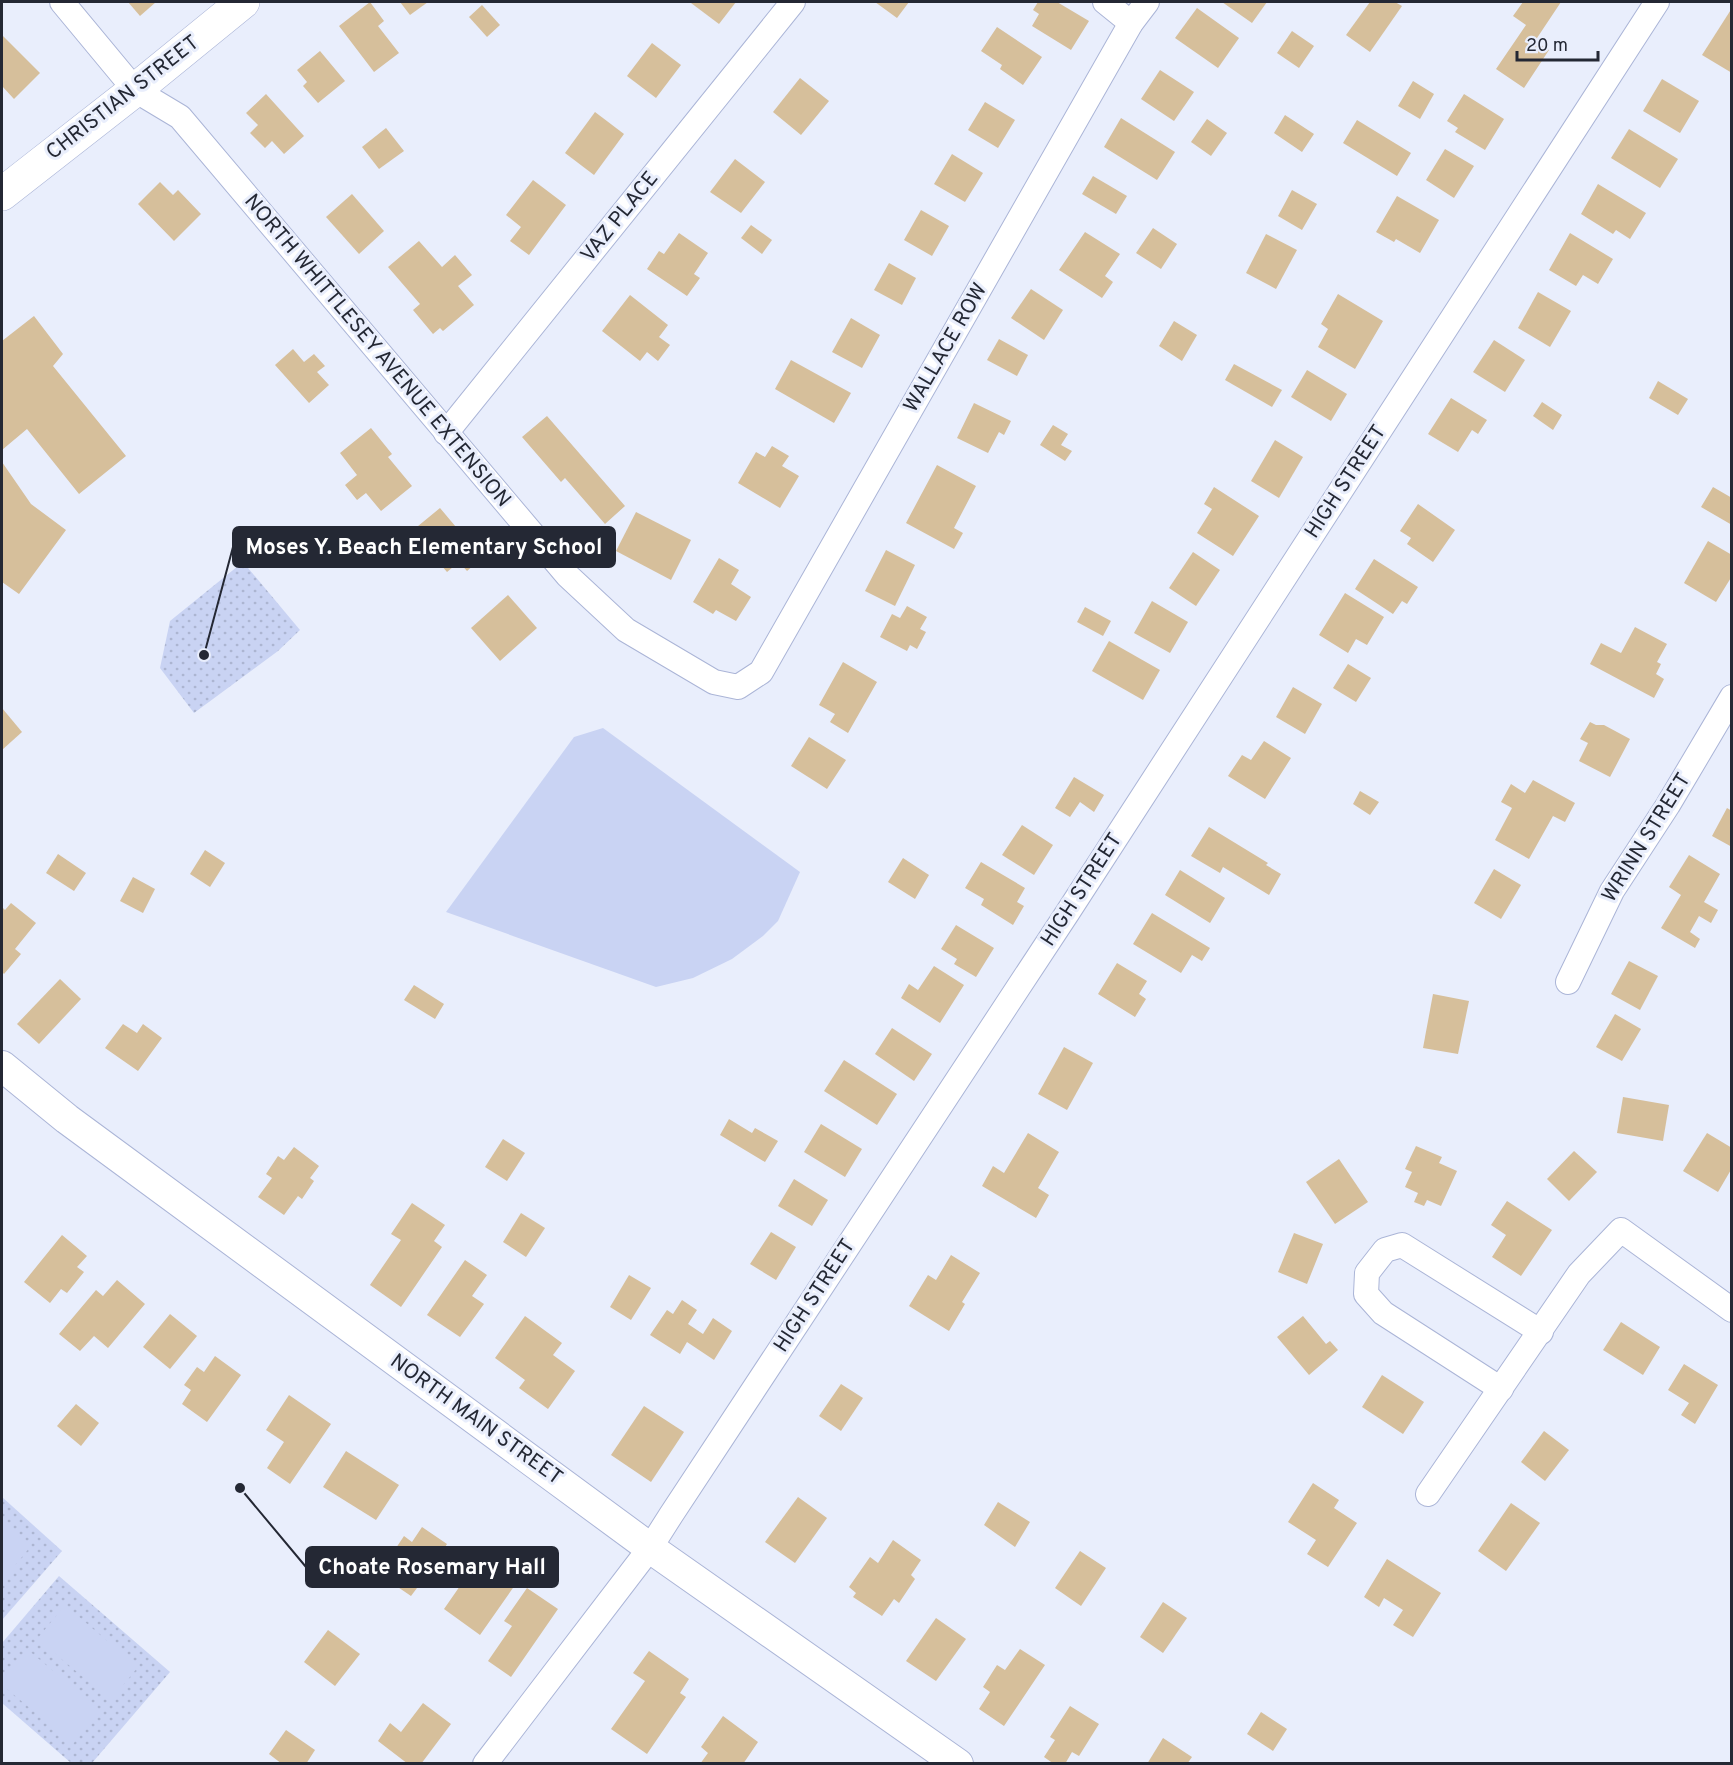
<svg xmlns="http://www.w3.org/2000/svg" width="1733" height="1765" viewBox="0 0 1733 1765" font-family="Overpass,sans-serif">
<defs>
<pattern id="park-dots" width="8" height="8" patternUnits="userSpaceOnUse" patternTransform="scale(1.5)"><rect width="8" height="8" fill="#c9d3f3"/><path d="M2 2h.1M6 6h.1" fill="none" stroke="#acb5d1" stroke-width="1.8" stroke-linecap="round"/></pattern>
</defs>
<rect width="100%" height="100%" fill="#e9eefc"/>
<g fill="url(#park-dots)">
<path d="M243 562 300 630 278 651 194 713 160 668 170 621Z"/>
<path d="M2 1497 62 1551 2 1620Z"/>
<path d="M59 1576 170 1672 92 1763H71L2 1703V1643Z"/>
</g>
<g fill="#c9d3f3">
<path d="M603 728 800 872 778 921 763 936 732 959 693 978 656 987 446 912 574 737Z"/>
<path d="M2 1522 31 1546 3 1580 2 1579Z"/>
<path d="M65 1605 138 1667 111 1700 37 1639Z"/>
<path d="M27 1649 101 1711 73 1744 2 1685V1680Z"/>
</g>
<g fill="#d6bf9b">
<path d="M128 2H156L140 16Z"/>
<path d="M370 2 384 21 378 26 399 53 374 72 339 26Z"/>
<path d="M400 2H428L410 15Z"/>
<path d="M692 2H736L719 24 691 3Z"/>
<path d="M875 2H909L897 18Z"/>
<path d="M1038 2H1057L1089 21 1071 50 1032 26 1039 14 1033 10Z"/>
<path d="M1222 2H1267L1252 23Z"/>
<path d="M1370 2H1395L1402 6 1370 52 1346 35Z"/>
<path d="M1523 2H1561L1535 41 1549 50 1524 88 1496 69 1526 25 1513 16Z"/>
<path d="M482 5 500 25 487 37 469 17Z"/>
<path d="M1197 8 1239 38 1218 68 1175 38Z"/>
<path d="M1732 8V73L1702 55Z"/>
<path d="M997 27 1042 57 1023 85 1000 69 1002 65 981 51Z"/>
<path d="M1292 31 1314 46 1299 68 1277 53Z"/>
<path d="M3 36 40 73 14 99 2 86V37Z"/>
<path d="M652 43 681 65 656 98 627 76Z"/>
<path d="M320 51 345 81 318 103 303 86 307 82 297 70Z"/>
<path d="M1160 70 1194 92 1174 121 1141 99Z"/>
<path d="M800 78 829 101 801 135 773 112Z"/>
<path d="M1662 79 1699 101 1680 133 1643 111Z"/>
<path d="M1413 81 1434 94 1420 119 1398 106Z"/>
<path d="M266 94 304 136 284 154 272 141 265 148 250 133 258 125 246 113Z"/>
<path d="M1464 94 1504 119 1485 150 1455 132 1458 128 1447 121Z"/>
<path d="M985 102 1015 120 998 148 968 130Z"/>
<path d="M595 112 624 134 594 175 565 153Z"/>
<path d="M1285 115 1314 134 1302 152 1274 133Z"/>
<path d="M1121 118 1175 152 1157 180 1104 147Z"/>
<path d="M1207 119 1227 133 1211 156 1191 142Z"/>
<path d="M1357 120 1411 153 1397 176 1343 143Z"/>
<path d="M386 128 404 151 379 169 362 147Z"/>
<path d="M1629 129 1678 159 1660 188 1611 158Z"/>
<path d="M1445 149 1474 166 1454 198 1426 180Z"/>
<path d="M952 154 983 173 965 202 934 184Z"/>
<path d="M735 159 765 182 741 213 710 192Z"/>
<path d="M1093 176 1127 196 1116 214 1082 194Z"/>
<path d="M533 180 566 205 529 255 510 241 521 227 506 215Z"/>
<path d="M160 182 173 195 178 190 201 214 174 241 138 204Z"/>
<path d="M1598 184 1646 213 1630 239 1616 230 1613 234 1581 214Z"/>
<path d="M1292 190 1317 204 1302 230 1278 216Z"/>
<path d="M352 194 384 231 359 254 326 217Z"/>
<path d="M1397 196 1439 220 1420 253 1396 239 1394 242 1376 232Z"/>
<path d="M921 210 949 226 932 256 904 240Z"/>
<path d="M751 225 772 240 762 254 741 238Z"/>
<path d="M1153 228 1177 244 1161 269 1136 253Z"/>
<path d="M1085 232 1120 254 1105 276 1113 282 1102 298 1059 270Z"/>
<path d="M679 233 708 253 694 274 700 278 687 296 647 269 659 251 664 254Z"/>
<path d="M1570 233 1613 259 1598 284 1583 275 1576 286 1549 270Z"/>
<path d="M1266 234 1297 250 1276 289 1246 273Z"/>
<path d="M419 241 442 267 455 255 472 275 458 286 474 305 443 331 440 328 433 334 413 310 420 304 388 267Z"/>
<path d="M889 263 916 278 902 305 874 290Z"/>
<path d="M1031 289 1063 310 1044 340 1011 318Z"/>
<path d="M1538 292 1571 311 1550 347 1518 328Z"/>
<path d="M1338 294 1383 321 1355 369 1318 347 1328 329 1321 324Z"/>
<path d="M630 295 668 325 659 337 670 345 658 361 647 352 640 361 602 331Z"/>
<path d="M34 316 63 354 53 366 126 456 79 494 27 429 2 450V341Z"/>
<path d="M851 318 880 335 862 368 832 352Z"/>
<path d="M1174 321 1197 335 1182 361 1159 346Z"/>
<path d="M999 339 1028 355 1017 376 987 360Z"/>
<path d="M1494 340 1525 360 1505 392 1473 372Z"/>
<path d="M293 349 304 362 314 354 325 366 317 372 329 385 309 403 275 365Z"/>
<path d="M791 360 851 393 834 423 775 389Z"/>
<path d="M1234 364 1282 390 1272 407 1225 380Z"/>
<path d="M1307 370 1347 394 1331 421 1291 397Z"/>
<path d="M1658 381 1688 399 1678 415 1649 398Z"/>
<path d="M1451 398 1487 420 1478 434 1472 430 1458 452 1428 434Z"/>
<path d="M1542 402 1562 415 1553 430 1533 416Z"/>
<path d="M974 403 1011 421 1004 435 999 432 988 453 957 438Z"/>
<path d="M547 416 625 506 605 524 565 478 561 482 522 437Z"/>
<path d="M1053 425 1068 434 1061 445 1072 451 1065 461 1040 445Z"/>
<path d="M371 428 392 454 388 457 412 486 381 511 366 493 357 500 345 485 357 475 340 453Z"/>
<path d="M1275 440 1303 457 1279 498 1251 481Z"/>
<path d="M772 446 789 456 782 466 799 476 780 508 738 483 756 452 765 457Z"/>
<path d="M2 462 31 504 66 530 19 594 2 582Z"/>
<path d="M937 465 976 486 954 528 963 533 954 549 906 523Z"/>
<path d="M1214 487 1259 516 1233 556 1197 533 1212 509 1204 504Z"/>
<path d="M1713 487 1732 498V525L1701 507Z"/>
<path d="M1418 504 1455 530 1433 562 1407 544 1411 538 1400 531Z"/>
<path d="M440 508 482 558 467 571 459 562 447 572 412 531Z"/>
<path d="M636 512 691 540 671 580 616 551Z"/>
<path d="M1708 541 1732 555V576L1716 602 1684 583Z"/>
<path d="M886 550 915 565 895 606 865 591Z"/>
<path d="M1193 552 1220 570 1196 606 1169 588Z"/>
<path d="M719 558 739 570 731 584 751 597 736 621 716 610 713 614 693 602Z"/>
<path d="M1374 559 1418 587 1407 604 1402 601 1393 614 1355 589Z"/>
<path d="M1345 593 1384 617 1367 645 1356 639 1348 653 1319 635Z"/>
<path d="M508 595 537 628 500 661 471 628Z"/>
<path d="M1152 601 1188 622 1170 653 1134 633Z"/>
<path d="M907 606 927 617 920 629 926 632 917 649 910 645 907 651 880 637 892 614 900 618Z"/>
<path d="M1085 607 1111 621 1103 636 1077 622Z"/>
<path d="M1635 627 1667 644 1657 662 1661 664 1656 674 1664 679 1654 698 1590 664 1601 643 1621 653Z"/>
<path d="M1109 641 1160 670 1143 700 1092 671Z"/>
<path d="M843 662 877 682 848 733 830 722 835 714 819 705Z"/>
<path d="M1348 664 1371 678 1356 702 1333 688Z"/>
<path d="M1293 687 1322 704 1305 734 1276 717Z"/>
<path d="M2 708 22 732 2 750Z"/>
<path d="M1590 722 1596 725H1604L1630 739 1610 777 1579 761 1588 743 1580 739Z"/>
<path d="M809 737 846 760 827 789 791 766Z"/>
<path d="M1264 741 1291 758 1265 799 1228 776 1242 755 1251 760Z"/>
<path d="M1074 777 1104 795 1094 812 1080 802 1070 817 1055 808Z"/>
<path d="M1533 780 1575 803 1565 822 1553 816 1529 859 1495 840 1512 808 1501 802 1511 784 1525 793Z"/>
<path d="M1360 791 1379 802 1370 815 1353 804Z"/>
<path d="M1727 808 1732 811V847L1712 836Z"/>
<path d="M1022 825 1053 845 1034 875 1002 855Z"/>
<path d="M1209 827 1268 863 1266 865 1281 874 1269 895 1223 867 1220 873 1191 856Z"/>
<path d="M205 850 225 863 210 887 190 874Z"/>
<path d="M58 854 86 873 74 891 46 873Z"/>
<path d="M1689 855 1720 874 1704 902 1718 910 1711 923 1699 916 1690 932 1700 939 1695 948 1661 928 1681 895 1669 887Z"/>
<path d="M903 858 929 875 915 899 888 882Z"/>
<path d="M981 862 1025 888 1017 902 1024 906 1013 925 981 905 984 899 965 888Z"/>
<path d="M1494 869 1521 885 1501 919 1474 903Z"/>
<path d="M1180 870 1225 898 1210 923 1165 895Z"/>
<path d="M133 877 155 889 143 913 120 901Z"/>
<path d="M11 903 36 923 15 949 21 954 4 974 2 972V907L5 910Z"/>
<path d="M1152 913 1210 948 1202 961 1192 955 1181 973 1133 944Z"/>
<path d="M956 925 994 948 976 977 954 964 957 959 941 949Z"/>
<path d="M1629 961 1658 976 1640 1010 1611 994Z"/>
<path d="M1117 963 1147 981 1139 994 1146 999 1135 1017 1098 994Z"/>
<path d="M934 966 964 985 940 1023 901 998 909 984 918 990Z"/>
<path d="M60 979 81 999 39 1044 17 1024Z"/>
<path d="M414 985 444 1004 435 1019 404 1000Z"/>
<path d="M1433 994 1469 1001 1458 1054 1423 1048Z"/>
<path d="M1615 1014 1641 1029 1622 1061 1596 1047Z"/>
<path d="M123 1024 137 1033 143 1024 162 1038 138 1071 105 1048Z"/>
<path d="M892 1028 932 1054 914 1081 875 1054Z"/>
<path d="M1064 1047 1093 1063 1067 1110 1038 1094Z"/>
<path d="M844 1060 897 1094 877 1125 824 1091Z"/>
<path d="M1623 1097 1669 1105 1663 1141 1617 1133Z"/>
<path d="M729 1119 752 1133 755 1128 778 1141 765 1162 720 1135Z"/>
<path d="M821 1124 862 1149 845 1177 804 1152Z"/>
<path d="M1028 1133 1059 1152 1038 1188 1049 1195 1036 1218 982 1186 993 1166 1004 1173Z"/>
<path d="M1707 1133 1732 1148V1168L1718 1192 1683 1171Z"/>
<path d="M503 1139 525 1153 507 1181 485 1167Z"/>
<path d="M1416 1146 1442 1157 1439 1163 1457 1171 1441 1206 1427 1200 1424 1206 1414 1202 1418 1193 1405 1187 1412 1172 1405 1169Z"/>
<path d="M294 1147 319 1166 310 1178 314 1181 302 1199 298 1196 284 1215 258 1197 272 1178 266 1174 278 1156 284 1160Z"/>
<path d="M1574 1151 1597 1172 1569 1201 1547 1179Z"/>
<path d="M1339 1159 1368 1202 1335 1224 1306 1182Z"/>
<path d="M794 1179 828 1200 812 1226 778 1206Z"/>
<path d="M1507 1201 1552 1230 1521 1276 1492 1257 1506 1235 1491 1225Z"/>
<path d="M412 1203 445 1225 434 1241 442 1247 401 1307 370 1285 401 1240 391 1234Z"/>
<path d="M521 1213 545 1228 526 1257 503 1242Z"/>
<path d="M771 1232 796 1247 776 1280 750 1264Z"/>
<path d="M1294 1233 1323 1244 1307 1284 1278 1272Z"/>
<path d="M62 1235 87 1256 77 1267 84 1272 67 1293 61 1289 50 1303 24 1282Z"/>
<path d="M951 1255 980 1273 962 1302 965 1304 949 1331 909 1306 928 1275 936 1280Z"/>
<path d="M465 1260 487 1275 472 1296 484 1304 460 1337 427 1315Z"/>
<path d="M629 1275 651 1288 631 1320 610 1307Z"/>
<path d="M117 1280 145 1304 108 1348 94 1336 80 1351 59 1334 96 1290 103 1296Z"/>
<path d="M682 1300 697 1310 688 1324 703 1334 713 1318 732 1331 714 1360 687 1342 680 1354 650 1335 667 1310 673 1314Z"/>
<path d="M170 1314 197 1336 170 1369 143 1347Z"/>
<path d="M525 1316 562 1343 553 1355 575 1371 548 1409 519 1388 525 1380 495 1358Z"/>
<path d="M1303 1316 1326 1344 1330 1341 1338 1350 1309 1375 1277 1337Z"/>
<path d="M1621 1322 1660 1347 1643 1375 1603 1350Z"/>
<path d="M215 1356 241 1375 207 1422 182 1404 191 1390 184 1385 197 1367 204 1372Z"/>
<path d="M1684 1364 1718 1385 1695 1424 1681 1415 1689 1403 1668 1390Z"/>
<path d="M1382 1375 1424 1402 1403 1434 1362 1407Z"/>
<path d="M841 1384 863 1398 841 1431 819 1416Z"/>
<path d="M289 1395 331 1424 290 1484 267 1468 284 1442 266 1430Z"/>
<path d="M76 1404 99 1423 81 1446 57 1426Z"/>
<path d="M644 1406 684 1432 651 1482 611 1455Z"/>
<path d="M1544 1431 1569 1450 1545 1481 1521 1462Z"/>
<path d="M346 1451 399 1485 376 1520 323 1487Z"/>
<path d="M1313 1483 1339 1500 1334 1508 1357 1523 1328 1567 1307 1554 1316 1540 1288 1522Z"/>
<path d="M798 1497 827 1518 795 1563 765 1542Z"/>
<path d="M998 1502 1030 1522 1015 1547 984 1525Z"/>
<path d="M1511 1503 1540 1523 1506 1571 1478 1551Z"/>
<path d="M422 1527 447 1544 437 1559 442 1563 428 1583 423 1580 411 1596 386 1579 398 1562 390 1557 404 1536 412 1542Z"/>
<path d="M893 1540 921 1560 911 1575 915 1579 899 1603 894 1599 882 1616 853 1597 856 1593 849 1587 870 1557 878 1563Z"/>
<path d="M1080 1551 1106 1568 1081 1606 1055 1588Z"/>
<path d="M1387 1559 1441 1593 1413 1637 1393 1625 1403 1610 1384 1598 1379 1607 1364 1597Z"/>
<path d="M478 1560 489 1568 494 1561 510 1572 506 1578 515 1585 480 1635 444 1609Z"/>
<path d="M527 1588 558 1609 511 1677 488 1661 512 1626 504 1621Z"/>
<path d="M1163 1602 1187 1618 1163 1653 1140 1637Z"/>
<path d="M936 1618 966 1639 936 1681 906 1661Z"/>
<path d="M328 1630 360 1654 335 1686 304 1662Z"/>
<path d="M1020 1649 1045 1665 1004 1726 979 1709 990 1692 983 1687 997 1665 1005 1670Z"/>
<path d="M649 1651 689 1679 680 1693 686 1697 647 1754 611 1729 645 1681 633 1673Z"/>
<path d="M423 1703 451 1724 421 1764H408L378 1741 390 1723 401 1732Z"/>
<path d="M1070 1706 1099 1724 1079 1756 1072 1752 1065 1764H1054L1044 1757 1055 1740 1050 1737Z"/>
<path d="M1261 1712 1287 1729 1273 1751 1247 1734Z"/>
<path d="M723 1716 758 1742 743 1764H700L708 1753 701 1747Z"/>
<path d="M286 1730 315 1750 306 1764H282L269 1754Z"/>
<path d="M1163 1738 1192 1757 1187 1764H1147Z"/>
</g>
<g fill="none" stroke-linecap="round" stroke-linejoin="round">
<defs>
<g id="minor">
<path d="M62 2 135 90 180 117 568 576 626 630 714 682 738 687 761 672 1131 23 1147 2"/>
<path d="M1105 2 1131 23"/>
<path d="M446 433 793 2"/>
<path d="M1568 982 1612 891 1668 805 1732 697"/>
<path d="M1501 1389 1383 1313 1366 1294 1367 1273 1385 1250 1402 1245 1541 1332"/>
<path d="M1428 1494 1579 1274 1621 1230 1732 1310"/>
<path d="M485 1764 650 1548 671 1515 1068 912 1657 2"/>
</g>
<path id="tertiary" d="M2 1066 67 1119 650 1548 958 1764"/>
<path id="secondary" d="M2 194 135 90 243 2"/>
</defs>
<use href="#minor" stroke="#abb5d7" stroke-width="26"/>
<use href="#tertiary" stroke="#abb5d7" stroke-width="32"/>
<use href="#secondary" stroke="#abb5d7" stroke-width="34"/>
<use href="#minor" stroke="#fff" stroke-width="24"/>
<use href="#tertiary" stroke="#fff" stroke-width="30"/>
<use href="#secondary" stroke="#fff" stroke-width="33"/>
</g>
<g text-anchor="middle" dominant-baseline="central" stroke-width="6" stroke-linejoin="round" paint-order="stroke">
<g font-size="21" fill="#242834" stroke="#e9eefc">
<text transform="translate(123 98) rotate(-38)">CHRISTIAN STREET</text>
<text transform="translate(620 217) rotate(-51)">VAZ PLACE</text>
<text transform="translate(946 348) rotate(-60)">WALLACE ROW</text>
<text transform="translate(377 351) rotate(50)">NORTH WHITTLESEY AVENUE EXTENSION</text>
<text transform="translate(1346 482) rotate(-57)">HIGH STREET</text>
<text transform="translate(1647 838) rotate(-58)">WRINN STREET</text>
<text transform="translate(1082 890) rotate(-57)">HIGH STREET</text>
<text transform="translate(815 1296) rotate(-57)">HIGH STREET</text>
<text transform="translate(476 1420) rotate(36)">NORTH MAIN STREET</text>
</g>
</g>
<path fill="none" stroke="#242834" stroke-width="2" d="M204 655L233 547M240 1488L306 1567"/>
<g fill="#242834" stroke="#e9eefc" stroke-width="2">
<circle cx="204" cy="655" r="6"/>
<circle cx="240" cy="1488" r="6"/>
</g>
<g fill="#242834" stroke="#242834" stroke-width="2">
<rect x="233" y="527" width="382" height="40" rx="6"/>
<rect x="306" y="1547" width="252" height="40" rx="6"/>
</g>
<g font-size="22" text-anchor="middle" font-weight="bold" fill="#fff">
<text x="424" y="554">Moses Y. Beach Elementary School</text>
<text x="432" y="1574">Choate Rosemary Hall</text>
</g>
<rect width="1733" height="1765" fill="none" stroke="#242834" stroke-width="6"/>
<path d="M1517 51v9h81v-9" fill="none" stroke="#242834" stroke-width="3"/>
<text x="1526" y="51" font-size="18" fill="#242834" stroke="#e9eefc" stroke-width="4.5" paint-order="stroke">20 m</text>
</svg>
